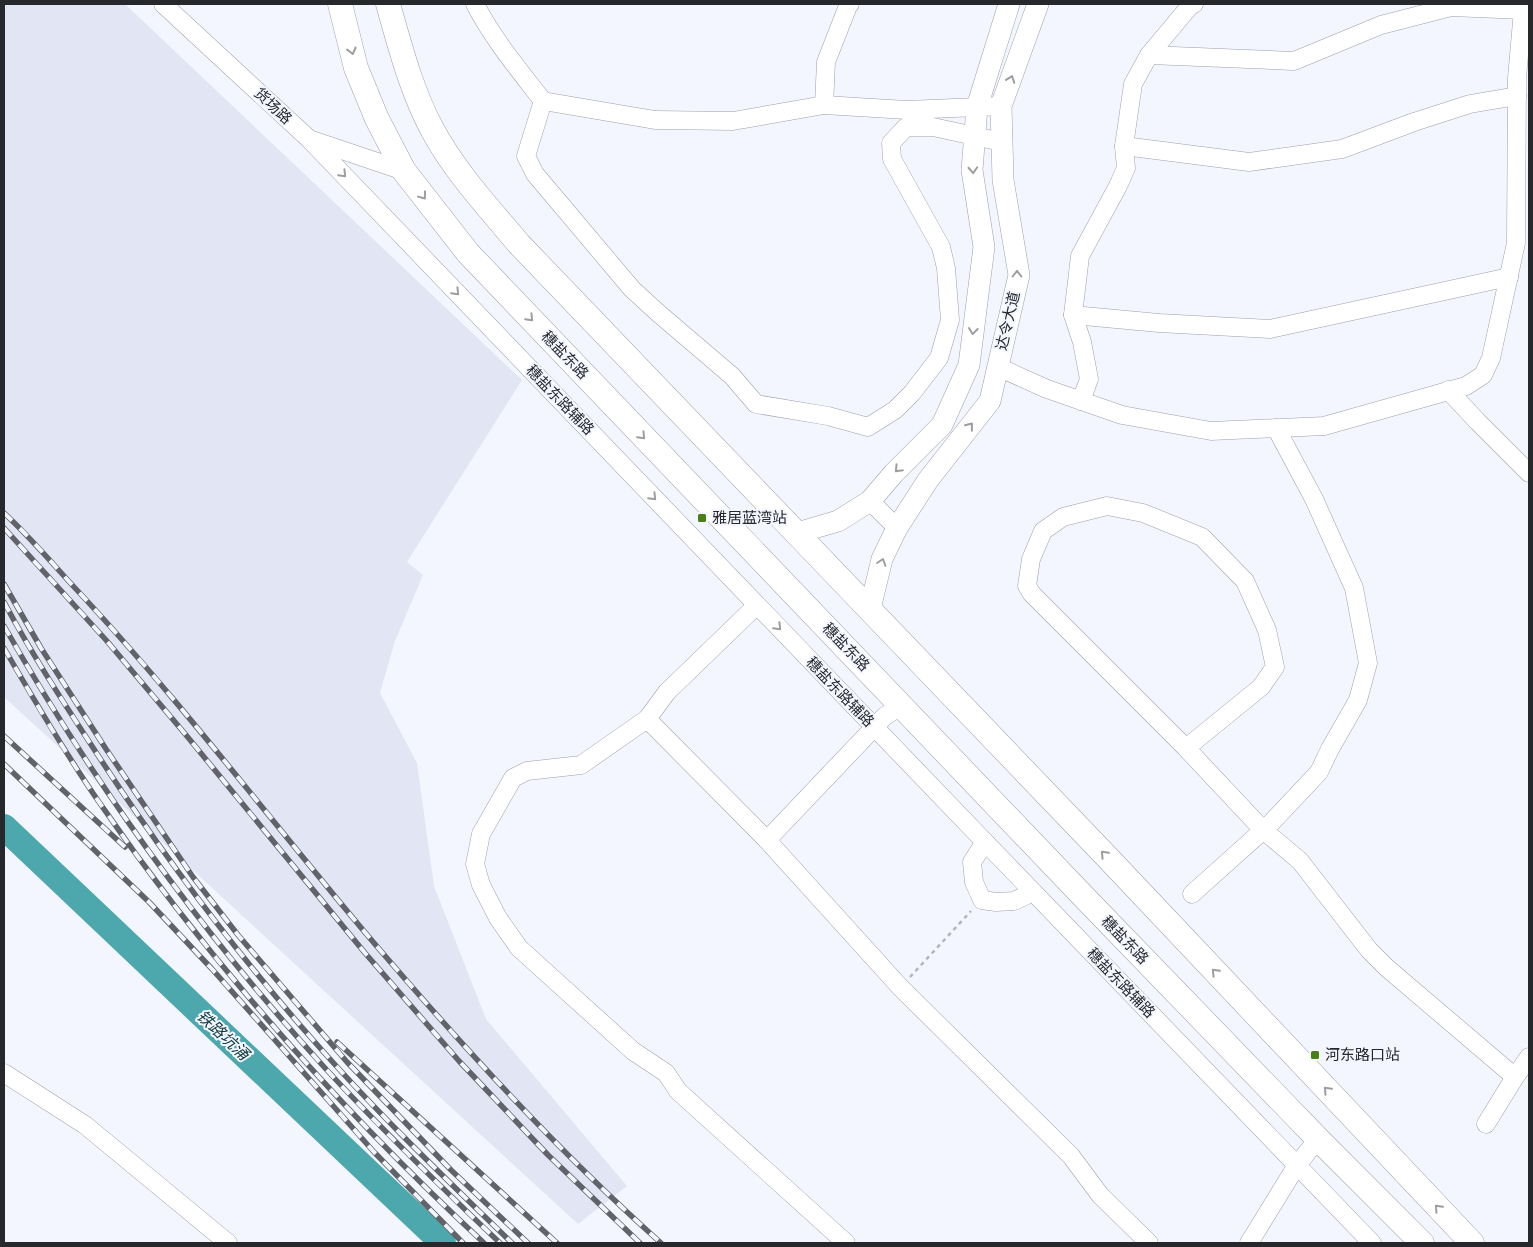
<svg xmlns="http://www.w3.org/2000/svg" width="1533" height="1247" viewBox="0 0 1533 1247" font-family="Jost,'Noto Sans SC',sans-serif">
<rect width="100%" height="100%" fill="#f3f6ff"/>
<path fill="#e2e6f4" d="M4 4H125L522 380 407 562 423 575 395 641 380 693 417 763 434 886 486 1019 627 1186 578 1224 4 697Z"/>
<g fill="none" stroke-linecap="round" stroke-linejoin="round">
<path stroke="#4ca8ac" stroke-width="26" d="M4 827 443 1243"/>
<defs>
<g id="minor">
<path d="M163 4 309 139 404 171"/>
<path d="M475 4C493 39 519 70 543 101L655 120 733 121 824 105 907 110 1001 106"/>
<path d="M1149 55 1294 61 1381 25 1451 7 1523 10"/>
<path d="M543 101 526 156 535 174 632 289 657 312 732 376 756 404 828 416 868 427 895 410 912 393 939 358 950 320 946 268 941 247 892 159 891 143 906 127H933L1002 142"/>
<path d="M824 105 826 62 848 6 850 4"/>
<path d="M309 139 985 842 1372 1243"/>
<path d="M1124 146 1249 162 1342 149 1414 122 1470 104 1517 96"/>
<path d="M1073 315 1159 323 1270 329 1509 277"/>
<path d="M998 367 1047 389 1122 415 1211 431 1324 426 1466 386 1483 375 1491 358 1516 243 1517 78 1523 10 1525 4"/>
<path d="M1448 390 1478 422 1529 473"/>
<path d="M1081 401 1089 379 1082 342 1073 315 1080 256 1118 186 1126 168 1124 146 1133 84 1149 55 1190 6 1194 4"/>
<path d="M870 501 897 528"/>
<path d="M757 605 667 692 647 719 581 765 527 771 513 778 481 834 475 864 481 885 498 918 519 948 633 1051 666 1073 678 1091 846 1243"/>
<path d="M647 719 767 840 900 987 1071 1156 1100 1195 1149 1243"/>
<path d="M1186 748 1261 687 1275 667 1267 630 1245 581 1202 537 1143 513 1107 506 1063 517 1043 531 1031 559 1027 586 1032 594 1186 748 1263 830 1300 861 1369 950 1387 968 1515 1077"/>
<path d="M767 840 885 716 901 706"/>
<path d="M985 842 972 862 974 882 982 900 996 902 1014 901 1033 892"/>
<path d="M1192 894 1270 824 1319 772 1330 749 1358 700 1368 663 1354 588 1314 499 1276 428"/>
<path d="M4 1073 85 1125 228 1243"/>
<path d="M1486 1124 1515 1077 1529 1057"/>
<path d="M1249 1243 1297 1165 1318 1139"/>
</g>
<g id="tertiary">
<path d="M797 533 838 521 870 501 894 473 942 425 969 365 984 247 972 170 977 107 1009 4"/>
<path d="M870 609 882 559 897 528 928 480 990 401 1019 275 1003 180 1001 106 1038 4"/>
</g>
<g id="secondary">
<path d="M340 4 356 68 377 119 404 171 468 253 1083 896 1318 1139 1422 1243"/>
<path d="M388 4C400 46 411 90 432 129 455 172 488 207 519 244L1108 858 1472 1243"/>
</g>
</defs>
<use href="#minor" stroke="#9da0aa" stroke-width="19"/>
<use href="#tertiary" stroke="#9da0aa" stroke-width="22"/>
<use href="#secondary" stroke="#9da0aa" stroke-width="25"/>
<path stroke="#b3b5bd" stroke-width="2.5" stroke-dasharray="4 4" stroke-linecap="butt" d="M910 977 971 911"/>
<use href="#minor" stroke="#fff" stroke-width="18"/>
<use href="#tertiary" stroke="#fff" stroke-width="21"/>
<use href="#secondary" stroke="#fff" stroke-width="24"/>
<defs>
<g id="rail">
<path d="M4 513C29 536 52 563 75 588 181 701 274 825 374 943 464 1048 558 1151 661 1243"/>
<path d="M4 528 106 640 186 735 365 953 459 1061 548 1155 640 1243"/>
<path d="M4 584 41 648 106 749 193 877 238 935 347 1062 451 1170 528 1243"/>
<path d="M4 602C30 651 60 697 90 743 157 847 231 947 313 1040 375 1111 444 1177 512 1243"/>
<path d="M4 626C94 784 202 933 325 1068 381 1129 440 1186 500 1243"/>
<path d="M4 648C34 700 65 753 99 802 210 963 341 1110 484 1243"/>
<path d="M4 736 125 847"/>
<path d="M4 764 149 902 212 969 374 1152 463 1243"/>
<path d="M337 1042 557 1243"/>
</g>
</defs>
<use href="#rail" stroke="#626369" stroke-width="5.5"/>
<use href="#rail" stroke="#f3f6ff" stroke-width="4" stroke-dasharray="11" stroke-linecap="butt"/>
</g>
<defs><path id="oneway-chevron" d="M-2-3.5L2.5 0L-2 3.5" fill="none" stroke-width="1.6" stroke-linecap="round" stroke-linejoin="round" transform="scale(1.25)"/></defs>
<g stroke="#9e9ea0">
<use href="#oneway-chevron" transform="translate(352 51) rotate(76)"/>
<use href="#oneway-chevron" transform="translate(1011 79) rotate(-70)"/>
<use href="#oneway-chevron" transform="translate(973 170) rotate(87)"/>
<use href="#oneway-chevron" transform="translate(343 174) rotate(46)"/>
<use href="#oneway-chevron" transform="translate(423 196) rotate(53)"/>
<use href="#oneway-chevron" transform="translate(1017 274) rotate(-90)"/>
<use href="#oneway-chevron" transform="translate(456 292) rotate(46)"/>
<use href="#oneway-chevron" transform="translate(530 318) rotate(46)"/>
<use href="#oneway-chevron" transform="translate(973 331) rotate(97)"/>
<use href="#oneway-chevron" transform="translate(970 426) rotate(-52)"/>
<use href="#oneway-chevron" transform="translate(642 436) rotate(46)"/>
<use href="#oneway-chevron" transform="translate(898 469) rotate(134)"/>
<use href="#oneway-chevron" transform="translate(653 497) rotate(46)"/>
<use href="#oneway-chevron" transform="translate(882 562) rotate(-72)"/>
<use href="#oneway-chevron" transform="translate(778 627) rotate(46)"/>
<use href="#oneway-chevron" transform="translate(1104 854) rotate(-134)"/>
<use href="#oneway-chevron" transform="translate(1215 972) rotate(-134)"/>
<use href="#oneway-chevron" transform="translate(1327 1090) rotate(-133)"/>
<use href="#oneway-chevron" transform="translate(1438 1208) rotate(-133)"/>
</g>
<g fill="#488017" stroke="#f3f6ff" stroke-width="2">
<rect x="697" y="513" width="10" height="10" rx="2.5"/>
<rect x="1310" y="1050" width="10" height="10" rx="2.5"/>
</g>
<g text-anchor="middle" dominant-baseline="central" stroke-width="4" stroke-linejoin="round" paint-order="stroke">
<g font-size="15" fill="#27282c" stroke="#f3f6ff">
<text transform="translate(273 106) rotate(43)">货场路</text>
<text transform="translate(1008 321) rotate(-77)">达令大道</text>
<text transform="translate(565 355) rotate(46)">穗盐东路</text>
<text transform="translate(560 400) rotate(46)">穗盐东路辅路</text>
<text transform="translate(846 647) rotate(46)">穗盐东路</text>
<text transform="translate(840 692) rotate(46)">穗盐东路辅路</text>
<text transform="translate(1125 940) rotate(46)">穗盐东路</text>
<text transform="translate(1121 983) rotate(46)">穗盐东路辅路</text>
</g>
<g font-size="15" fill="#27282c" stroke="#f3f6ff" text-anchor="start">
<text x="712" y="518">雅居蓝湾站</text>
<text x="1325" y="1055">河东路口站</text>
</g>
<g font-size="16" font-style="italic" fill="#0e3a3c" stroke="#f3f6ff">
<text transform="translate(223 1035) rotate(43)">铁路坑涌</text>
</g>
</g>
<rect width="1533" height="1247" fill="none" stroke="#27282c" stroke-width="10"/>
</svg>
